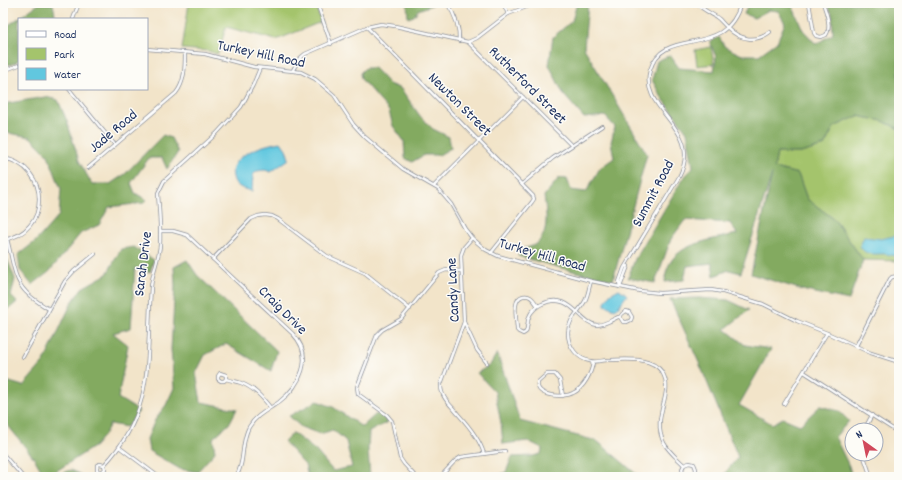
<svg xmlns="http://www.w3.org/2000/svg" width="902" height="480" viewBox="0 0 902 480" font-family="Dekko,sans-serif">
<rect width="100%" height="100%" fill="#fdfcf7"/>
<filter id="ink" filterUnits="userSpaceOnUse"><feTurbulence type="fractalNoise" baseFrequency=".025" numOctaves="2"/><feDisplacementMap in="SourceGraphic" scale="8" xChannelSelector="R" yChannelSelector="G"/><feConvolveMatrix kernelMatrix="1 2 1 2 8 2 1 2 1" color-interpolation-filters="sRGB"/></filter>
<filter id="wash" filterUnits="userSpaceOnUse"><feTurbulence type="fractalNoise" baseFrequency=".012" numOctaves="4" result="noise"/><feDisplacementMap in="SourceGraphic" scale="16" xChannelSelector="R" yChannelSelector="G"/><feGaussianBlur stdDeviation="0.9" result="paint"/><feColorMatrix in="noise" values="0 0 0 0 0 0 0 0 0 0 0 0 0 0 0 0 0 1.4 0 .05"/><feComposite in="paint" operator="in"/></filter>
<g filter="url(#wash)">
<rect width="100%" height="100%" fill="#f2e4c9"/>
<g fill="#a4c46c" stroke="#607a65">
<path d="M189 3H315L321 22 276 40 226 27 218 54 208 51 182 49Z"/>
<path d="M711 47 714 64 697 66 695 50Z"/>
<path d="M858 116 883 121 899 129V261L863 260 834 219 807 199 798 174 774 168 777 153H801L824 146 834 127Z"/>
</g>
<g fill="#83aa60" stroke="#4f6c5f">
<path d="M40 3 53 4 55 14 52 19H19V60L13 64 3 65V29Z"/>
<path d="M407 3H437L418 10 414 16 408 18Z"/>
<path d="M577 3H588L584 48 647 154 613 280 576 272 518 256 520 249C525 248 532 247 536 244 550 233 546 212 544 196L559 178 567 179 571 190 586 192 600 168 614 158 611 142 615 127 605 116 584 118 564 95 549 65 553 37 572 21Z"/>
<path d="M749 3H789L792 5 803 30 816 44 833 34 832 14 826 3H899V129L883 121 858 116 834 127 824 146 801 153H777L774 168 798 174 807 199 834 219 863 260 849 300 806 291 751 274 772 174 741 273 729 270 714 276 712 263 687 266 684 280 665 282C666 243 708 241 737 234L730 223 685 220 671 239 655 283 628 278 635 259 682 180 693 167 687 132 661 96 652 80 657 61 670 55 679 68 714 71 716 57 710 42 719 37 725 47 742 55H759L777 42 785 23 778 11 769 10 754 18 744 14Z"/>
<path d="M365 68H374L389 84 401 89 420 116 433 129 449 137 451 148 439 155H424L412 162 405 158 404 141 393 126 389 111 361 79 360 73Z"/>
<path d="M45 97 58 100 67 121 79 161 92 184H110L125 174 163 135 171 138 178 152 167 169 162 158H149L131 183 135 193 147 200 144 203 109 207 99 225 81 233 49 272 32 285 20 270 18 255 36 241 59 215 61 189 48 155 30 137 3 132V104Z"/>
<path d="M134 247 154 260 150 272 135 268 131 328 113 333 128 345 118 398 139 411 127 427 110 424 104 435 95 446 47 477H45L34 458 6 423 3 422V380L23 386 44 362 71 304 82 288 107 274 121 249Z"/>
<path d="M7 258 15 279 11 296 17 302 3 314V259Z"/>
<path d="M187 260 197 275 277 351 271 371 226 344 205 355 196 373 201 402 237 409 229 424 213 438 215 452 197 472 180 469 149 451 147 439 155 420 166 405 174 388 171 349 175 286 174 267Z"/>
<path d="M699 298 728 300 749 310 725 329 745 345 771 349 739 405 772 424 783 418 800 425 820 406 839 411 849 421 835 437 849 466 852 477H722L738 457 700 365 670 299Z"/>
<path d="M497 353 520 421 597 441 640 477H494L506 472 512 457 533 456 541 454 542 448 528 441 503 444 501 423 495 392 477 373 490 365Z"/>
<path d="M317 401 333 407 362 427 376 414 383 417 388 422 369 432 368 449 370 477H308L305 465 284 442 293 433 316 451 333 471 352 467 346 441 333 430 320 434 301 427 289 416Z"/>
<path d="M71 470 85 477H48Z"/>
</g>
<g fill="#61c7df" stroke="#3e7b9e">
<path d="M281 142 286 149 289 159 271 172 265 170 257 171 253 175 252 191C243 189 235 187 233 177 232 173 232 168 234 165 241 152 266 144 281 142Z"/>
<path d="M899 235V255C894 256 891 255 886 254 876 253 866 257 860 246L864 237 881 239Z"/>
<path d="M619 289 625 293 627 295 618 307 615 309 605 305V302L610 294Z"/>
</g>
</g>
<g filter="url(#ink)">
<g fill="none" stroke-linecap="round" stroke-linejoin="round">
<defs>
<g id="street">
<path d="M317 3 331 44"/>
<path d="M447 3C455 15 460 27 459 41"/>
<path d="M503 3 508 14"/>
<path d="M696 3C702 10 712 13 719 19 722 22 724 25 728 28 740 40 756 43 770 32"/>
<path d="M809 3 814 33 816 36 821 37 826 35C832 27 826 12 823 3"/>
<path d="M73 19 79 3"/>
<path d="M367 27 533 196 534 199 532 202 491 253"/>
<path d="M468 42 571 145"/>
<path d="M147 49 205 54 254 67 293 71 301 72 315 79 334 95 353 124 365 137 403 169 438 189 451 204 465 229 472 238 486 250 498 256 591 281 640 291 660 293 711 290 723 292 763 304 797 321 827 333 871 353 899 362"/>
<path d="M293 70 299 59 305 54 367 27 381 24 395 26 468 42 477 38 508 14 537 3"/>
<path d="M3 71 19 65"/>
<path d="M69 89 115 145"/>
<path d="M3 158C51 166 51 233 3 240"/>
<path d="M88 168 176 93C185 82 185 66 185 52"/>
<path d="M522 184 553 158 602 126"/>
<path d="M434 186 523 97"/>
<path d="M160 231H173L187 235 293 334C315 357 300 386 279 402 268 410 256 415 249 427 240 444 246 460 236 477"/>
<path d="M472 238 464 247 461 255 464 322 477 350 487 363"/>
<path d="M7 239C12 256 13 279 26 292 32 299 41 304 49 309"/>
<path d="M213 259 251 219 258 216 265 215 272 216 278 219 327 256 365 273 410 309"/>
<path d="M591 281C589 288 588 295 585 301 579 312 568 319 568 333 568 346 577 359 590 361 596 363 602 360 608 360 625 360 651 356 662 372 676 394 650 415 664 443 669 452 677 458 684 465L682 469 684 475 689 477 695 474 696 469 694 464 689 463 684 465"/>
<path d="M620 287 619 282 624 268 679 177C705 127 638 112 650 70 664 24 725 61 741 3"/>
<path d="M620 287 628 266"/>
<path d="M538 306C534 301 531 294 523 296 511 299 517 321 517 330L519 332 523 334 526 332C528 327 527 322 529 317 531 311 537 306 542 304 570 290 580 324 597 325 604 325 612 320 618 317H620L623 322H627L631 320 632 317 629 312 626 311 622 314 620 317"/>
<path d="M464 322 441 384C440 397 451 405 458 414 468 425 480 439 484 454"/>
<path d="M856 346 890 279 892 277 899 276"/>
<path d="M23 357 65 281 74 271 95 254"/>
<path d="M804 372 899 433"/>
<path d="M226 379 224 381H221L218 379V376L220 373 226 375V379C231 381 236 381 241 383 254 388 262 397 270 407"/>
<path d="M563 396 560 380 555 374H547L538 382C534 397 564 398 573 393 584 388 592 372 593 362"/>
<path d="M784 404 827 333"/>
<path d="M864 430 872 415"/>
<path d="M895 430 899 422"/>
<path d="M119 447 159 477"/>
<path d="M3 454 23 477"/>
<path d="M863 454 871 477"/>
<path d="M104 465 105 469 103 471 99 472 97 470V465L100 464 104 465C156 411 146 356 151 287 152 273 159 259 160 245 161 228 159 210 158 193L164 181 216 134 241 107 253 85 260 68"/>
<path d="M416 477 404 464 400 458 392 421 387 415 358 394 357 387 377 335 382 330 401 319 439 273 446 270 461 271"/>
<path d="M440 477 455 461 461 457 505 451"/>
</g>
</defs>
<use href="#street" stroke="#868a94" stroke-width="4"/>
<use href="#street" stroke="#fff" stroke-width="2.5"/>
</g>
</g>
<g text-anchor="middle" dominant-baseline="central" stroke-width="3" stroke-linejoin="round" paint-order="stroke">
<g font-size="15" fill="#1b2f5e" stroke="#fdfcf7">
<text transform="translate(261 55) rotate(12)">Turkey Hill Road</text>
<text transform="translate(527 86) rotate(45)">Rutherford Street</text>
<text transform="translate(459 105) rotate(45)">Newton Street</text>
<text transform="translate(114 132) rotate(-40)">Jade Road</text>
<text transform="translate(654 194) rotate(-62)">Summit Road</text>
<text transform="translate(542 256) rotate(16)">Turkey Hill Road</text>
<text transform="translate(144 264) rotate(-83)">Sarah Drive</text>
<text transform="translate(454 290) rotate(-93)">Candy Lane</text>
<text transform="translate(282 311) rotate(45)">Craig Drive</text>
</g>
</g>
<rect width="902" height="480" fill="none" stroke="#fdfcf7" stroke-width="16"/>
<rect x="18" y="18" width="130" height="72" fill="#fdfcf7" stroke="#a3aaba"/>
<rect x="26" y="31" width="20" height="6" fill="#ffffff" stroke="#a3aaba"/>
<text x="54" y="38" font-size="12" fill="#1b2f5e">Road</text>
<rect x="26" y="48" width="20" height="12" fill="#a4c46c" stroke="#a3aaba"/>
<text x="54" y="58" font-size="12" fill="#1b2f5e">Park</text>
<rect x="26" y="68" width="20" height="12" fill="#61c7df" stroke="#a3aaba"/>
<text x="54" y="78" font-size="12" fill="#1b2f5e">Water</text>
<g transform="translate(864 442) rotate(327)"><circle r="19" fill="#fdfcf7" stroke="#a3aaba"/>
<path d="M0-3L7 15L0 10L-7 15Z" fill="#d1495b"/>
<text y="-6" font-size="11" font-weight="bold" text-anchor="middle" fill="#1b2f5e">N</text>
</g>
</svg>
